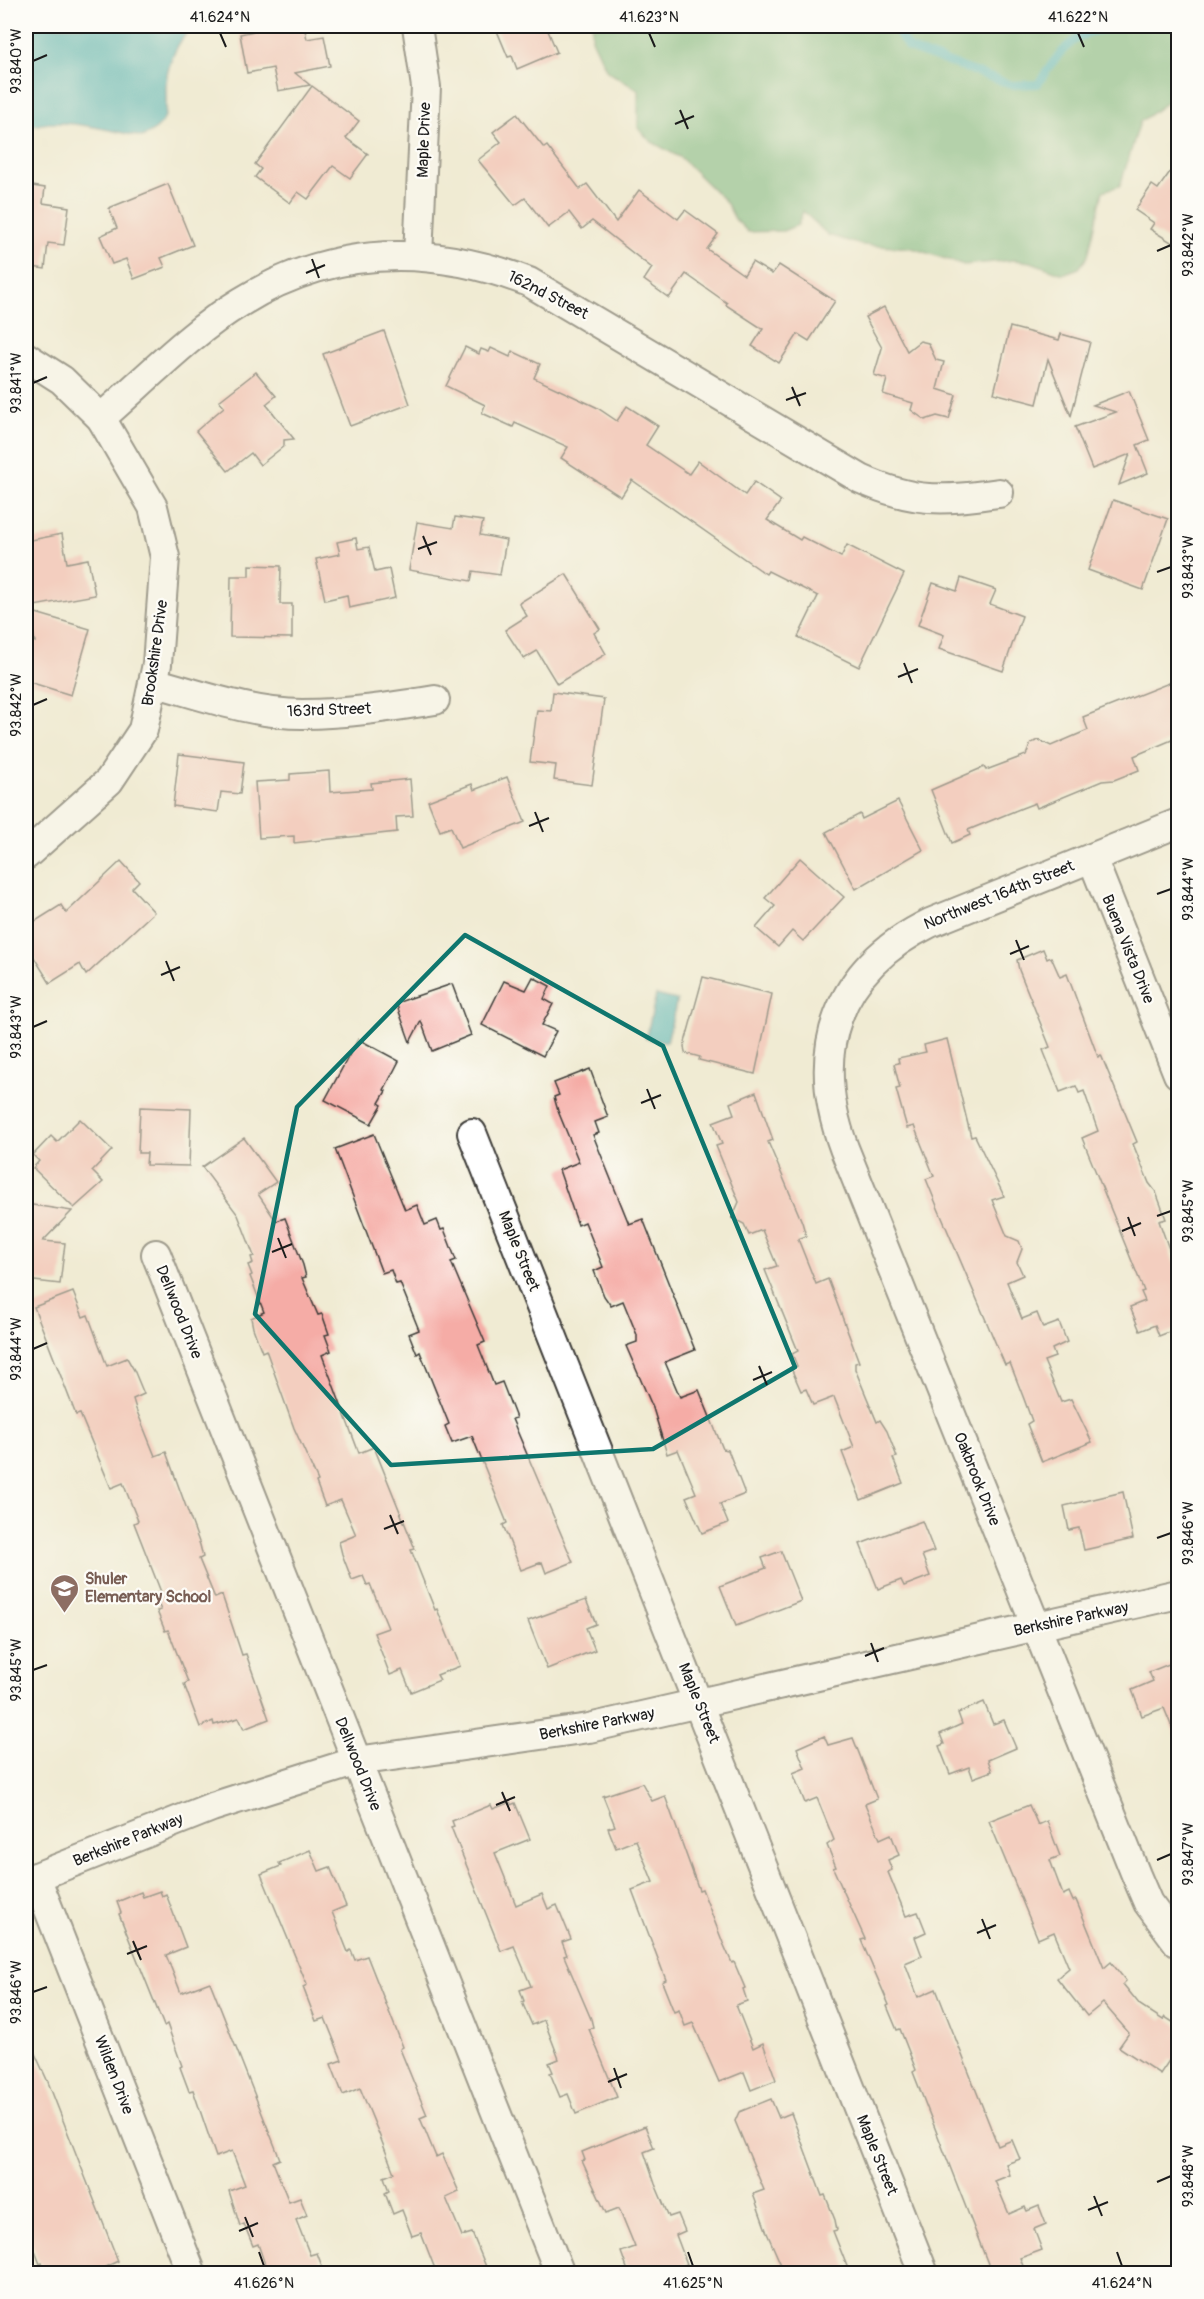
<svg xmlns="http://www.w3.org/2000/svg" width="1204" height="2299" viewBox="0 0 1204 2299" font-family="Pangolin,sans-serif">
<rect width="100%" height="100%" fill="#fdfcf7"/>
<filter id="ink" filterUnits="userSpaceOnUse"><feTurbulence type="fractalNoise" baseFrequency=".0167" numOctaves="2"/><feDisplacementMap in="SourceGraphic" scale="12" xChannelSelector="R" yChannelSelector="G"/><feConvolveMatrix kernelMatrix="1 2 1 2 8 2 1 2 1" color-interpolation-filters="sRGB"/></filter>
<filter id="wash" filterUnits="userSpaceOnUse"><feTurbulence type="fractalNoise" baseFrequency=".008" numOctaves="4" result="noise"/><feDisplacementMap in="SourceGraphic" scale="24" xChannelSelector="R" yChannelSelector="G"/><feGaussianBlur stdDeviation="1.35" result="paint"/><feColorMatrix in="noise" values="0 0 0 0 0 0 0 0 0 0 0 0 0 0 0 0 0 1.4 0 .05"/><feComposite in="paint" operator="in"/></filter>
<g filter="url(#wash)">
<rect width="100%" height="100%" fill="#f0ebd3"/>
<path fill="#6cb278" stroke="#44674a" stroke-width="1.5" d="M592 26H1178V94L1140 122 1120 186 1103 191 1088 256 1079 268 1063 274 1031 262 1014 260 964 265 912 248 862 245 828 235 803 211 798 225 783 231 748 232 735 219 726 202 681 158 650 141 638 128V90L607 71 592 39Z"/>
<g fill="#3daeb7" stroke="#2c656a" stroke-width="1.5">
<path d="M26 26H185L186 34C175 47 166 69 166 87 166 114 170 125 142 137 110 131 55 114 26 129Z"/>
<path d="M656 995 677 1000 667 1042 646 1038Z"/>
</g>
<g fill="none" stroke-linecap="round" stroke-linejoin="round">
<path stroke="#3daeb7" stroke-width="8" d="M894 26 908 48 1012 85 1038 84C1051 64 1065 42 1088 33 1099 29 1110 31 1121 26"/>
</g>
<g id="blocks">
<g fill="#f5aca6">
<path d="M262 26H304L307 39 324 36 330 66 295 73 310 85 278 91 273 68 247 73 240 34 263 29Z"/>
<path d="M495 26H546L557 52 517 69 512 56 508 57Z"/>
<path d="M312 86 359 121 346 138 368 154 350 178 333 166 308 199 298 192 290 203 255 177 261 169 255 164Z"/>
<path d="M517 114 544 148 547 146 580 189 587 184 616 222 639 190 678 219 685 210 718 234 707 249 744 275 752 262 772 274 779 265 835 301 809 341 798 334 779 363 752 346 763 329 726 305 727 303 686 274 669 298 644 280 652 268 592 221 582 229 569 212 548 228 525 198 515 205 478 160 501 142 493 132Z"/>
<path d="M1179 159V247L1150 229 1154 223 1135 210 1152 185 1158 189Z"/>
<path d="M168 184 193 245 161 258 165 267 134 279 126 259 112 264 100 236 117 228 109 208Z"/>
<path d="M26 185 45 188 43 203 69 207 64 245 48 243 45 269 26 266Z"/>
<path d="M884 307 907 351 920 341 928 343 936 360 944 362 937 389 956 395 949 419 937 416 925 420 911 410 913 403 883 394 887 379 874 375 882 348 865 317Z"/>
<path d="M1010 327 1059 340 1061 334 1090 342 1071 416 1048 359 1037 404 994 393Z"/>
<path d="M384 331 410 404 350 426 323 354Z"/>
<path d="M465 347 479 354 481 349 489 352 491 348 510 357 512 351 540 364 534 378 596 407 617 421 627 406 658 426 646 445 689 474 698 461 745 495 754 482 781 501 767 520 800 540 802 537 841 557 847 545 904 574 859 667 798 637 818 596 768 571 766 574 632 480 621 497 561 458 568 447 515 423 513 427 482 413 485 405 446 386Z"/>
<path d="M256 372 276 396 266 404 294 439 284 440V446L260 465 251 453 228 471 196 431 224 407 219 401Z"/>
<path d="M1129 391 1149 440 1137 445 1148 473 1119 485 1130 454 1092 469 1075 427 1116 412 1093 405Z"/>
<path d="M1113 500 1168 519 1143 590 1088 570Z"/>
<path d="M455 517 483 521 480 535 506 540 500 575 473 571 471 581 409 570 417 522 453 528Z"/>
<path d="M62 534 67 563 88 559 95 595 29 607 26 589V541Z"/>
<path d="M356 538 358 549 369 547 375 572 389 569 395 598 349 608 347 595 325 600 316 559 340 554 337 542Z"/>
<path d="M249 565 281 566 280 604H292V638L230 637 231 576H249Z"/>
<path d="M566 574 600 629 594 633 606 654 557 684 537 651 524 659 505 630 527 616 519 603Z"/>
<path d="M961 578 996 590 990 604 1022 616 1003 671 939 649 944 635 918 625 933 583 957 591Z"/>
<path d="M29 611 90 629 71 695 26 681V639L35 642Z"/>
<path d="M1179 679V737L1134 756 1139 770 1114 780 1102 781 1037 808 1035 803 1022 808 968 830 970 835 952 843 931 790 984 767 986 770 1026 755 1031 743 1039 740 1051 746 1088 730 1083 717Z"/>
<path d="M553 692 604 699 592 785 554 780 556 765 530 762 537 710 551 711Z"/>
<path d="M179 754 244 762 240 794 221 792 218 812 173 806Z"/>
<path d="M329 771 330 792 372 789 371 783 410 779 413 816 396 817 397 832 294 843V836L259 838 255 782 290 780V774Z"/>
<path d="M507 777 525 822 460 848 451 827 440 831 428 801 472 784 474 790Z"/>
<path d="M898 801 923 850 856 889 826 832 860 814 862 819Z"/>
<path d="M800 858 844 897 803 941 792 931 778 947 756 928 775 906 765 898Z"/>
<path d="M121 861 139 881 132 888 154 912 86 975 80 964 50 983 32 954 26 958V927L61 905 66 913Z"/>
<path d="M1043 949 1047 959 1051 957 1060 977 1067 974 1098 1057 1101 1055 1137 1142 1133 1144 1149 1183 1156 1192 1166 1219 1159 1221 1174 1263 1179 1261V1328L1159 1336 1155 1325 1140 1331 1130 1307 1145 1301 1141 1292 1144 1291 1082 1138 1098 1131 1084 1091 1079 1093 1076 1086 1060 1092 1043 1050 1050 1047 1019 970 1017 960Z"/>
<path d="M533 977 550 986 544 999 553 1004 542 1025 556 1031 543 1056 482 1025 504 981 526 990Z"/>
<path d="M703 977 772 994 755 1074 699 1060 700 1057 685 1053 684 1046Z"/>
<path d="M452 984 471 1035 432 1051 421 1021 410 1042 396 1003Z"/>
<path d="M358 1039 399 1061 384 1090 386 1091 379 1103 382 1105 371 1124 325 1100Z"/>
<path d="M947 1039 971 1137 975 1136 1004 1196 992 1200 1007 1236 1019 1241 1022 1249 1017 1262 1023 1275 1007 1282 1022 1319 1037 1313 1043 1328 1059 1322 1067 1342 1052 1349 1055 1357 1044 1361 1061 1402 1071 1399 1092 1442 1042 1462 1027 1424 1032 1421 1024 1399 1010 1363 1005 1365 937 1206 926 1179 934 1176 914 1126 907 1128 896 1089 900 1088 894 1064 899 1063 898 1058 926 1052 924 1045Z"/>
<path d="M590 1069 608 1117 595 1122 599 1133 593 1135 629 1224 643 1219 695 1350 665 1362 680 1397 699 1390 723 1449 728 1450 745 1494 720 1504 728 1523 702 1533 686 1497 696 1493 678 1450 667 1454 653 1408 626 1346 637 1342V1335L623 1301 611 1306 604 1296 594 1271 603 1267 585 1222 578 1225 559 1170 579 1162 558 1111 554 1097 559 1095 554 1083Z"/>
<path d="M756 1092 773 1140 768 1142 802 1222 806 1236 798 1239 816 1284 828 1279 859 1362 855 1363V1369L877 1422 880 1420 887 1431 897 1457 893 1458 903 1483 861 1500 842 1452 854 1447 834 1397 813 1405 806 1389 801 1391 791 1368 797 1366 792 1354 798 1351 765 1270 777 1266 762 1230 749 1235 744 1224 732 1218 739 1202 716 1146 722 1144 713 1122 734 1114 730 1103Z"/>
<path d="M140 1107 191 1109 189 1166 146 1165 147 1153H138Z"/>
<path d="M80 1119 112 1150 92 1171 103 1182 74 1208 33 1168 39 1161 33 1155 51 1136 57 1142Z"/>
<path d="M374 1134 405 1210 417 1205 425 1225 437 1220 441 1230 444 1229 456 1260 451 1262 485 1342 478 1345 494 1385 502 1382 516 1418 512 1419 573 1562 546 1573 542 1562 521 1570 503 1525 507 1523 472 1436 452 1443 445 1426 449 1424 420 1352 417 1354 409 1334 419 1330 400 1283 396 1284 391 1270 382 1273 335 1149Z"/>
<path d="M244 1138 276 1182 258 1194 276 1221 285 1218 303 1265 306 1277 302 1278 318 1315 322 1314 329 1334 325 1335 331 1351 322 1355 359 1453 374 1447 415 1549 411 1550 435 1610 437 1609 460 1666 437 1675 440 1680 411 1692 402 1670 390 1675 374 1633 388 1628 370 1584 367 1585 363 1576 352 1580 342 1554 339 1542 356 1535 341 1500 325 1506 316 1482 318 1481 294 1428 266 1350 262 1352 253 1328 251 1318 264 1312 250 1276 252 1275 248 1265 253 1263 251 1257 254 1256 238 1215 202 1167Z"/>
<path d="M26 1204 72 1211 43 1241 65 1243 60 1284 26 1280Z"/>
<path d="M73 1292 83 1317 88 1315 107 1366 127 1358 134 1370 144 1394 133 1399 136 1409 155 1456 166 1452 200 1545 203 1557 199 1559 215 1598 222 1595 242 1655 246 1654 269 1719 244 1729 239 1718 214 1725 213 1721 200 1727 184 1684 188 1682 168 1630 165 1631 157 1611 161 1610 154 1595 161 1592 134 1523 138 1521 123 1483 111 1488 80 1414 76 1415 34 1307Z"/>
<path d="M1123 1492 1133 1539 1084 1550 1079 1528 1069 1530 1064 1506Z"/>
<path d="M922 1521 934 1551 922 1555 930 1576 904 1586 901 1580 878 1589 860 1544Z"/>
<path d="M781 1551 801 1601 736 1626 720 1586 766 1568 762 1558Z"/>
<path d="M586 1600 596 1624 586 1628 595 1650 547 1669 528 1621Z"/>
<path d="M1179 1660V1742H1178L1164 1708 1142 1716 1132 1690 1153 1681 1149 1672Z"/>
<path d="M984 1702 993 1724 1004 1720 1016 1748 988 1760 992 1771 973 1778 969 1767 950 1774 939 1746 944 1744 940 1734 962 1724 958 1713Z"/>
<path d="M824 1736 828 1745 853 1738 877 1799 865 1804 880 1839 891 1834 899 1855 888 1860 892 1870 888 1872 906 1916 918 1912 926 1932 915 1937 922 1956 905 1963 918 1997 936 1989 998 2146 1012 2140 1020 2159 1006 2164 1010 2175 995 2181 1009 2214 1025 2207 1027 2211 1039 2206 1046 2224 1034 2229 1042 2250 1020 2258 1026 2274H992L913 2072 916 2070 900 2029 897 2030 887 2006 889 2005 861 1940 865 1939 833 1868 836 1867 827 1845 834 1840 817 1798 805 1803 793 1773 805 1768 797 1748Z"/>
<path d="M642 1783 652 1801 665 1796 699 1890 702 1889 723 1943 732 1963 734 1962 745 1988 743 1989 747 2001 736 2005 753 2048 763 2043 776 2080 751 2090 744 2072 719 2082 693 2023 685 2026 679 2010 674 2012 662 1982 666 1980 632 1890 653 1882 636 1840 616 1848 608 1828 615 1826 603 1796Z"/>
<path d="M510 1802 511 1805 515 1803 530 1839 495 1853 516 1905 542 1894 548 1909 557 1905 571 1939 562 1942 567 1955 564 1956 591 2019 593 2027 589 2029 617 2097 576 2114 568 2094 560 2097 550 2073 553 2072 549 2063 559 2059 544 2020 532 2025 522 2002 524 2001 520 1990 531 1986 514 1946 501 1951 451 1827 454 1826 452 1821 474 1812 491 1805 493 1809Z"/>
<path d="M1029 1805 1038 1825 1047 1821 1060 1856 1050 1860 1063 1895 1069 1892 1073 1901 1076 1900 1104 1968 1111 1962 1126 1981 1123 1984 1140 2005 1163 2020 1165 2017 1179 2026V2065L1170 2059 1160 2074 1119 2047 1129 2033 1103 2003 1087 2016 1057 1978 1069 1968 1054 1932 1038 1939 989 1821Z"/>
<path d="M310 1850 319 1871 330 1867 346 1906 332 1912 348 1952 351 1950 355 1960 367 1956 403 2047 400 2049 427 2115 420 2118 436 2157 442 2154 459 2192 446 2198 462 2236 472 2233 489 2274H437L421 2233 412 2236 402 2210 393 2214 385 2193 389 2191 384 2177 394 2173 379 2134 360 2088 343 2095 331 2064 342 2060 325 2018 316 2021 303 1987 307 1985 261 1874 281 1866 279 1863Z"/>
<path d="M160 1891 162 1896 166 1894 186 1947 166 1955 181 1993 210 1982 280 2159 273 2162 289 2202 300 2198 307 2215 296 2220 310 2255 317 2253 325 2274H268L258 2244 253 2246 244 2224 240 2226 229 2191 245 2185 232 2151 216 2157 193 2090 189 2091 180 2067 182 2066 167 2024 164 2026 119 1914 121 1913 117 1902 141 1892 143 1897Z"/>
<path d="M26 2034 48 2082 118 2261 90 2274H46L42 2263 40 2264 26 2228Z"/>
<path d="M771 2099 779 2118 791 2113 822 2196 825 2195 835 2220 837 2230 833 2231 850 2274H785L767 2233 753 2194 764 2190 735 2121 739 2112Z"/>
<path d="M645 2126 654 2148 644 2152 655 2184 669 2217 678 2214 685 2231 676 2235 687 2264 664 2274H629L621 2252 635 2247 619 2208 606 2213 582 2161 585 2160 582 2152Z"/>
</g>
</g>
</g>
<g filter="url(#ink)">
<use href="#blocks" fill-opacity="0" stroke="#3c3b37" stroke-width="1.5"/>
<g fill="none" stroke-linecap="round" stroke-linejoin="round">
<defs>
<g id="minor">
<path d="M417 26 426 87 418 255"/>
<path d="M26 357 62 380 101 418 153 507 165 557 157 664 143 730 109 781 26 855"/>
<path d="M101 418C145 380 191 332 241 302 333 245 430 244 529 282L861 479C914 503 942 501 999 493"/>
<path d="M153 682C201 695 252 714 302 714 347 714 391 707 435 700"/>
<path d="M1178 823 930 923C836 969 808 1051 844 1148L1136 1875 1148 1903 1178 1943"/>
<path d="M1092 858 1178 1074"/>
<path d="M472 1133 924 2274"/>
<path d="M156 1254 560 2274"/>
<path d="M36 1877 192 2274"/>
<path d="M26 1881 212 1807 357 1761 589 1728 1178 1594"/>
</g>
</defs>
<use href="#minor" stroke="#3c3b37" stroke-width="32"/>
<use href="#minor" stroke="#fff" stroke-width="28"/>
</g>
</g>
<path d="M0 0H1204V2299H0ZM465 935 663 1046 795 1367 653 1449 391 1465 255 1314 297 1107Z" fill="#f0ebd3" fill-opacity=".55" fill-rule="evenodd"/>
<path fill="none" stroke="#0f766e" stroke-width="4.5" stroke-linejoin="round" d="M465 935 663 1046 795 1367 653 1449 391 1465 255 1314 297 1107Z"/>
<path fill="none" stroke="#1c1c1c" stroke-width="2" d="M220 33 226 47M649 33 655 47M1078 33 1084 47M33 61 47 55M680 110 688 129M675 124 694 116M1157 251 1171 245M312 259 319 278M306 273 325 265M33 383 47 377M792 387 800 406M786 400 806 393M423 536 431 555M418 549 437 542M1157 572 1171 567M904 663 912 683M898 677 918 669M33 705 47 699M535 812 543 832M529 826 549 818M1157 894 1171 889M1016 940 1024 960M1010 954 1029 946M166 961 174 981M161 975 180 967M33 1027 47 1021M647 1089 655 1109M641 1103 661 1095M1157 1216 1171 1211M1128 1217 1135 1236M1122 1231 1141 1223M278 1238 286 1258M272 1252 292 1244M33 1349 47 1343M759 1366 767 1385M753 1380 772 1372M390 1515 398 1534M384 1529 404 1521M1157 1538 1171 1533M871 1643 878 1662M865 1656 884 1648M33 1670 47 1665M502 1792 510 1811M496 1805 515 1797M1157 1860 1171 1854M982 1919 990 1939M977 1933 996 1925M133 1941 141 1960M127 1954 147 1946M33 1992 47 1987M614 2068 621 2088M608 2082 627 2074M1157 2182 1171 2176M1094 2196 1102 2216M1088 2210 1108 2202M245 2217 253 2237M239 2231 258 2223M259 2252 264 2266M688 2252 693 2266M1117 2252 1122 2266"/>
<defs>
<symbol id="school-pin" viewBox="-11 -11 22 30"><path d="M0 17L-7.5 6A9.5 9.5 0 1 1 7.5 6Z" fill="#8d6e63" stroke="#fdfcf7"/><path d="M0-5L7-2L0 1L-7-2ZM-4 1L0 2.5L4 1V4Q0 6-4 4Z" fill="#fff"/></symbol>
</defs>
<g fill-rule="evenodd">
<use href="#school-pin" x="48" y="1572" width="33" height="45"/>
</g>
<g text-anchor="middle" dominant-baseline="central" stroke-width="4.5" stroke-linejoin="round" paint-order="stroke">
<g font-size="16" fill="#1c1c1c" stroke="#fdfcf7">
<text transform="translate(424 140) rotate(-88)">Maple Drive</text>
<text transform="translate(548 295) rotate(27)">162nd Street</text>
<text transform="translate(155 653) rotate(-82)">Brookshire Drive</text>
<text transform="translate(329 710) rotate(-2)">163rd Street</text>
<text transform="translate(999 895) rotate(-22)">Northwest 164th Street</text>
<text transform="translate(1128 949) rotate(68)">Buena Vista Drive</text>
<text transform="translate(519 1251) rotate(68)">Maple Street</text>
<text transform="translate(179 1312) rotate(68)">Dellwood Drive</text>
<text transform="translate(977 1479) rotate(68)">Oakbrook Drive</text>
<text transform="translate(1071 1619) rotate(-12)">Berkshire Parkway</text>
<text transform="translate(699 1703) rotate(68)">Maple Street</text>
<text transform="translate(597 1724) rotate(-11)">Berkshire Parkway</text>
<text transform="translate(358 1764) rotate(68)">Dellwood Drive</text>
<text transform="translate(128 1840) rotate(-22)">Berkshire Parkway</text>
<text transform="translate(114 2075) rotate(69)">Wilden Drive</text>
<text transform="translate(877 2155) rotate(68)">Maple Street</text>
</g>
<g font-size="16" font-weight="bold" fill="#785e54" stroke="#fdfcf7" text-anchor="start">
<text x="85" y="1579">Shuler<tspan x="85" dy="18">Elementary School</tspan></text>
</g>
</g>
<rect width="1204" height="2299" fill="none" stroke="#fdfcf7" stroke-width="66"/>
<rect x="33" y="33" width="1138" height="2233" fill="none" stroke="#1c1c1c" stroke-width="2"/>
<g font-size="15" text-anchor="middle" fill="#1c1c1c">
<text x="220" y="22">41.624°N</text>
<text x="649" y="22">41.623°N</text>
<text x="1078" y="22">41.622°N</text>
<text transform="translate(16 61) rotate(-90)" y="5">93.840°W</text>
<text transform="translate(1188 245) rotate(-90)" y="5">93.842°W</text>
<text transform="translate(16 383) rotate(-90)" y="5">93.841°W</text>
<text transform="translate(1188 567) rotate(-90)" y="5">93.843°W</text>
<text transform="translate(16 705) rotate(-90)" y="5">93.842°W</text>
<text transform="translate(1188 889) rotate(-90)" y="5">93.844°W</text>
<text transform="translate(16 1027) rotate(-90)" y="5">93.843°W</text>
<text transform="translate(1188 1211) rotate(-90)" y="5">93.845°W</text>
<text transform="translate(16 1349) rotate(-90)" y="5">93.844°W</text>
<text transform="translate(1188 1533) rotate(-90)" y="5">93.846°W</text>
<text transform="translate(16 1670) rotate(-90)" y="5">93.845°W</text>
<text transform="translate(1188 1854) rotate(-90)" y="5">93.847°W</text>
<text transform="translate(16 1992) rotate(-90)" y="5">93.846°W</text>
<text transform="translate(1188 2176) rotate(-90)" y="5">93.848°W</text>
<text x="264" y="2288">41.626°N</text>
<text x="693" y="2288">41.625°N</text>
<text x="1122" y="2288">41.624°N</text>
</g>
</svg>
